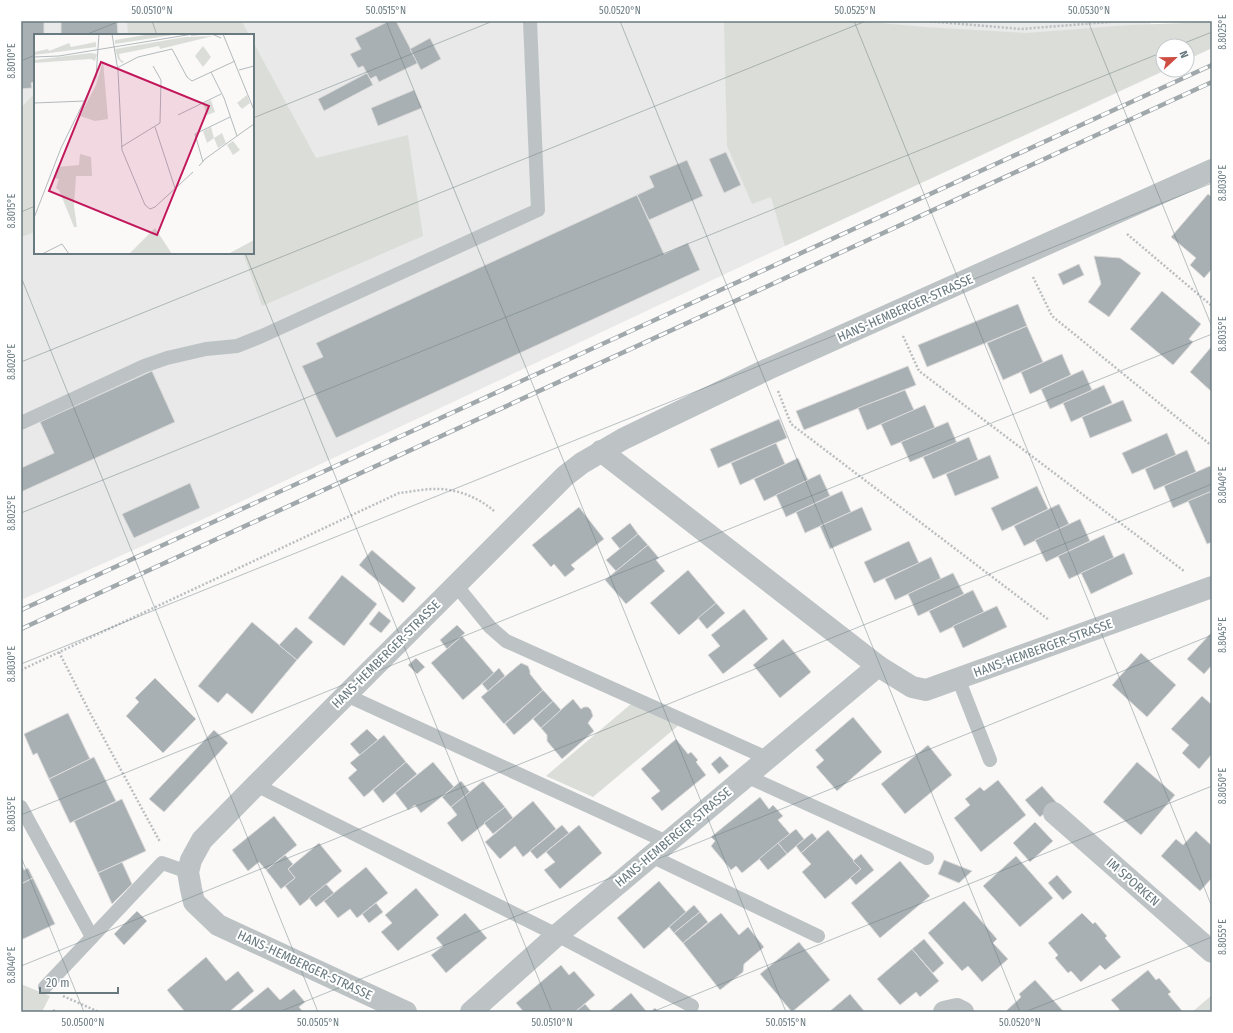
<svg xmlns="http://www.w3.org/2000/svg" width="1233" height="1033" viewBox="0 0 1233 1033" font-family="'Fira Sans Condensed',sans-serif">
<rect width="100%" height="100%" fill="#faf9f8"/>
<path fill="#e8e9e8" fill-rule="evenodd" d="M21 21H1150L1162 72 785 246 210 516 21 600ZM35 35H253V253H35Z"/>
<g fill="#dbded8">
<path d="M127 21H242L249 35H128Z"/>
<path d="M724 21H858L925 27 1026 33 1129 25 1212 22V48L1187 60V46H1163V70H1165L785 246 771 197 752 204 727 146Z"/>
<path d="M253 42 316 158 408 135 423 236 262 306 243 253H253Z"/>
<path d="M35 93V232L21 237V108Z"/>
<path d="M631 704 679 725 593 797 546 776Z"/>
<path d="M21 984 50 996 42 1012H21Z"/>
<path d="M1212 995V1012H1192Z"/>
</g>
<g fill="#a8b0b4" stroke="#dcdbda">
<path d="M21 21H44V35H35V82L31 83 32 88 21 89Z"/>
<path d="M61 21H117L118 35H61Z"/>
<path d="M389 21H396L418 63 379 82 376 76 370 79 363 66 358 68 350 54 361 49 355 38Z"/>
<path d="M430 38 441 59 421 70 410 49Z"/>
<path d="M367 73 373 85 324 111 318 99Z"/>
<path d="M414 90 422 108 378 126 371 108Z"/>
<path d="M726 152 741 185 724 193 709 159Z"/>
<path d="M687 160 703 196 649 220 637 195 654 187 649 176Z"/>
<path d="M1208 194 1212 197V269L1204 278 1190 265 1196 258 1171 237Z"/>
<path d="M637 195 664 254 688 243 700 270 336 438 302 366 323 357 316 343Z"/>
<path d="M1094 256 1120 258 1141 273 1109 317 1088 302 1101 284Z"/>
<path d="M1079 264 1084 275 1063 285 1058 274Z"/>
<path d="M1162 291 1201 324 1189 339 1193 342 1173 365 1130 329Z"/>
<path d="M1018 304 1027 326 927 367 918 345Z"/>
<path d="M1027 326 1043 362 1003 380 987 343Z"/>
<path d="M1212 346V392L1190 372Z"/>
<path d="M1062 354 1071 375 1030 394 1021 372Z"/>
<path d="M908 366 916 385 804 430 796 411Z"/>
<path d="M1083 370 1092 390 1050 409 1041 389Z"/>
<path d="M152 371 175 422 21 492V468L54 453 40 422Z"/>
<path d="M1104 385 1112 403 1071 422 1063 403Z"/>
<path d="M905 390 914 410 867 430 858 408Z"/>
<path d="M1123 400 1132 421 1090 438 1082 417Z"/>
<path d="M925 405 935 428 891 446 881 424Z"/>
<path d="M779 419 787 438 718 468 710 449Z"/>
<path d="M948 422 957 443 910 462 901 442Z"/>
<path d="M1167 433 1176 455 1132 474 1122 453Z"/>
<path d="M969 437 978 460 933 479 923 457Z"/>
<path d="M776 443 785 464 740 485 731 463Z"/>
<path d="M1187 450 1196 472 1154 490 1145 469Z"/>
<path d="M990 455 999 478 955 496 946 474Z"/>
<path d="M798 458 808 480 764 501 754 479Z"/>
<path d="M1210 466 1212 472V491L1173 508 1164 486Z"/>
<path d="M820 474 830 496 786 517 776 495Z"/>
<path d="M190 483 200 508 134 538 122 514Z"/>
<path d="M1037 486 1048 509 1002 531 991 508Z"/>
<path d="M842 491 851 512 805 533 796 512Z"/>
<path d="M1212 491V542L1207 544 1188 501Z"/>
<path d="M1059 504 1069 524 1024 546 1014 526Z"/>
<path d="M579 507 604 539 571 565 575 569 565 577 554 564 551 567 532 545Z"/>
<path d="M862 507 872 530 830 549 820 526Z"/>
<path d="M1080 519 1090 541 1046 562 1035 540Z"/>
<path d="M630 523 638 534 620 549 611 538Z"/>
<path d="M638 534 648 545 616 571 606 560Z"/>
<path d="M1104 535 1114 558 1069 579 1058 556Z"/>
<path d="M909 541 919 563 874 583 864 562Z"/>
<path d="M648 545 659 558 656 560 665 571 626 604 605 580Z"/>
<path d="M372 550 416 588 403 603 359 565Z"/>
<path d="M1124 553 1133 574 1091 594 1081 573Z"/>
<path d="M931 557 941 579 895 600 885 579Z"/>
<path d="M688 570 716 603 679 635 650 603Z"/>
<path d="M953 573 964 594 918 616 908 594Z"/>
<path d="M342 575 377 604 344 646 308 618Z"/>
<path d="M973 590 984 612 940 633 929 611Z"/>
<path d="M716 603 725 613 707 629 698 618Z"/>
<path d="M997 606 1007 627 963 648 953 626Z"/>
<path d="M744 609 768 639 723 674 708 655 720 646 711 635Z"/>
<path d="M379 611 391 621 381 633 369 624Z"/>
<path d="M252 622 297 660 252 714 227 693 218 703 198 686Z"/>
<path d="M457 625 465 633 447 649 440 640Z"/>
<path d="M296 627 313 642 297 660 279 645Z"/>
<path d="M1211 633 1212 634V665L1204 674 1187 659Z"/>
<path d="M462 636 494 673 463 700 431 663Z"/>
<path d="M783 639 811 672 780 698 753 665Z"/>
<path d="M1141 653 1176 685 1147 717 1112 685Z"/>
<path d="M416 658 425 667 417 674 408 665Z"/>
<path d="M521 663 528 666 530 671V674L543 690 504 724 481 697Z"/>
<path d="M499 668 505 676 488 691 482 684Z"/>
<path d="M155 678 196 719 163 753 126 716 139 702 135 698Z"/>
<path d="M543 690 553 701 514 735 505 724Z"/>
<path d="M1202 696 1212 705V754L1199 769 1182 753 1189 745 1171 729Z"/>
<path d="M573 699 581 709 584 707H588L591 710 593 716 588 723 594 731 562 759 547 741V735L541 728Z"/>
<path d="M553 701 561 710 541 728 533 719Z"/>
<path d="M68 713 90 759 49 779 37 753 33 755 24 734Z"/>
<path d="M853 717 882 752 837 791 816 767 824 760 815 750Z"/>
<path d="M367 729 378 740 360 755 350 744Z"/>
<path d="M214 730 228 743 164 812 149 799Z"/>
<path d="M384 735 406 762 364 797 348 778 357 770 350 763Z"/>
<path d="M676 739 688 754 691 752 698 760 696 762 706 775 662 811 651 798 660 791 641 769Z"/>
<path d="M928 745 952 775 905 814 881 784Z"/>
<path d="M720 756 729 766 719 774 711 764Z"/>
<path d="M94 757 116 801 70 823 49 779Z"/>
<path d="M406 762 417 774 383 803 373 790Z"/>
<path d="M433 762 454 787 421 813 415 805 408 810 395 793Z"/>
<path d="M1137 762 1175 795 1141 835 1103 802Z"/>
<path d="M998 780 1026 815 981 852 954 818 970 805 965 799 980 787 984 791Z"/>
<path d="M461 781 470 792 451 807 442 797Z"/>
<path d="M483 781 505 807 462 842 447 823 457 815 451 807Z"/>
<path d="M1042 786 1057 803 1040 817 1025 800Z"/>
<path d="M760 797 769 809 773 805 783 816 778 820 790 834 742 873 736 866 731 870 711 846 715 841 711 837Z"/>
<path d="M122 799 146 851 98 873 74 821Z"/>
<path d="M533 801 556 829 523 857 515 846 500 859 485 842Z"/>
<path d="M505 807 513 818 493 834 484 823Z"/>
<path d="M274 816 297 845 266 870 259 862 248 871 232 850Z"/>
<path d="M1035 822 1053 841 1030 862 1013 843Z"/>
<path d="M562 825 569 833 537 859 530 851Z"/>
<path d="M579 825 602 853 560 889 544 870 555 862 546 852Z"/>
<path d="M796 829 804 839 787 854 778 843Z"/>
<path d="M828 830 861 869 825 899 802 872 811 864 801 853Z"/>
<path d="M1196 831 1212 846V878L1200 891 1161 856 1176 839 1183 845Z"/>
<path d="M812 833 817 839 801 853 796 846Z"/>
<path d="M319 843 342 871 300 906 285 886 295 878 288 869Z"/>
<path d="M778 843 787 854 768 870 759 859Z"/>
<path d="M861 854 874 870 856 885 850 878 861 869 853 861Z"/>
<path d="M285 855 293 864 288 869 295 878 281 889 266 870Z"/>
<path d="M1016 856 1053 898 1020 927 983 886Z"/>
<path d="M944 860 972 871 959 883 938 874Z"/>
<path d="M900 861 930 896 880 938 851 903Z"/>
<path d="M122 862 132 884 112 904 98 873Z"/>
<path d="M21 864 24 870 28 868 33 878 21 884Z"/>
<path d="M366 867 388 893 357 918 350 909 338 918 324 901Z"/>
<path d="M1057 875 1072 892 1063 900 1048 883Z"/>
<path d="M33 878 55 924 21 940V884Z"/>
<path d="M659 881 686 912 644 949 617 918Z"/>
<path d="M326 884 334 893 316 907 309 898Z"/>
<path d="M416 888 439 915 398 951 381 932 392 923 385 915Z"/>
<path d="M964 901 997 939 993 943 1008 959 982 982 968 966 962 971 928 933Z"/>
<path d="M376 903 383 912 369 923 362 914Z"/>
<path d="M694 905 700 912 674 933 669 927Z"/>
<path d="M137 911 147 921 124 945 114 934Z"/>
<path d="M700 912 708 922 683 943 674 933Z"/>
<path d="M465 913 487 938 446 973 431 955 443 946 436 938Z"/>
<path d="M721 913 739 935 748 927 764 947 744 964 743 972 720 990 683 943Z"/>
<path d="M1082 913 1093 924 1095 922 1107 936 1105 938 1121 957 1105 970 1100 965 1081 982 1071 971 1068 973 1055 958 1058 955 1048 943Z"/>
<path d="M924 939 944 963 933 973 912 949Z"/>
<path d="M799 942 830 980 792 1012 760 974Z"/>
<path d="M912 949 939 981 920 997 916 992 900 1005 877 979Z"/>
<path d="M206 957 226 981 238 971 254 991 229 1012H185L167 990Z"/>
<path d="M561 965 569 975 574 971 595 995 575 1012H524L516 1003Z"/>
<path d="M1148 970 1156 980 1159 978 1171 992 1168 994 1183 1012H1119V1009L1111 1000Z"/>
<path d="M1035 980 1064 1012H1005L1021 997 1019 994Z"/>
<path d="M268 987 280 1000 294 989 305 1002 299 1007 303 1012H237Z"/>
<path d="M631 993 647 1012H608Z"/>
<path d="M850 994 865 1012H829Z"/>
<path d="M585 1004 592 1012H575Z"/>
<path d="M655 1008 659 1012H650Z"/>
</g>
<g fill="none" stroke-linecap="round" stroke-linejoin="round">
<g stroke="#babec0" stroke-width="2.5" stroke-dasharray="2 2" stroke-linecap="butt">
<path d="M926 21 1021 29 1122 21"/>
<path d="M1127 234 1212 306"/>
<path d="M1033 277 1052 316 1212 446"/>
<path d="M903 336 919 371 1184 571"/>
<path d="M778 391 791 424 1049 620"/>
<path d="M59 652 89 711 160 842"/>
<path d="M21 670 399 493C410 492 422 489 434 489 455 488 478 497 494 511"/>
<path d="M63 996 99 1012"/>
<path d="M53 1010 56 1012"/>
</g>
<g stroke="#bdc3c5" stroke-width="14">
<path d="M21 423 144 366 167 358 206 349 237 346 262 336 538 210 530 21"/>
<path d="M455 584 490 627 506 641 767 758"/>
<path d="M958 678 990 760"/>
<path d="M346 695 667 842"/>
<path d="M746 776 927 858"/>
<path d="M256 785 557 935 692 1006"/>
<path d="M21 807 92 937"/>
<path d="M651 856 818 936"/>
<path d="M45 987 162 863 188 872"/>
</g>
<g stroke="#bdc3c5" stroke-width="22">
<path d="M601 451 878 666 912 687 926 690 1212 587"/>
<path d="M1054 813 1212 952"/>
<path d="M406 1012 218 925 194 902 191 889 188 872 191 860 202 840 256 785 565 476 582 463 623 439 768 369 1212 170"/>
<path d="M471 1012 557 935 878 666"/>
<path d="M944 1012 957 1009 963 1012"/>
</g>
<defs>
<g id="rail">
<path d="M21 610 1212 65"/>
<path d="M21 629 1212 82"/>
</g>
</defs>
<use href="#rail" stroke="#a0a8ab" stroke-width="4.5"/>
<use href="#rail" stroke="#fff" stroke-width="3" stroke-dasharray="9" stroke-linecap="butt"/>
</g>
<path fill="none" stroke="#68797f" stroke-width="1" stroke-opacity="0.45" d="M152 21 157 35M386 21 786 1012M620 21 1020 1012M854 21 1212 907M1088 21 1212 327M85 35 120 21M1177 46 1212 32M21 61 35 55M253 118 493 21M21 212 35 206M245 253 552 1012M21 277 318 1012M21 362 866 21M21 513 1163 52M21 664 1212 183M21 815 1212 334M21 857 84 1012M21 966 1212 484M279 1012 1212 635M652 1012 1212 786M1025 1012 1212 937"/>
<g text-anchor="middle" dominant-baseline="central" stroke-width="4" stroke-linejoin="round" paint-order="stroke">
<g font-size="13" fill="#68797f" stroke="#fff">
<text transform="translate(905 308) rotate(-24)">HANS-HEMBERGER-STRASSE</text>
<text transform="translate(1043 648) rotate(-20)">HANS-HEMBERGER-STRASSE</text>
<text transform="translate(386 654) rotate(-45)">HANS-HEMBERGER-STRASSE</text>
<text transform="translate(673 837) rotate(-40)">HANS-HEMBERGER-STRASSE</text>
<text transform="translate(1133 882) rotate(41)">IM SPORKEN</text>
<text transform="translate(305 965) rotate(25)">HANS-HEMBERGER-STRASSE</text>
</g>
</g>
<g transform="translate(34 34)">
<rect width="220" height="220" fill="#faf9f8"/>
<path d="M117 0H145L81 10V6ZM179 2 126 15 125 12 85 20 86 25 90 28 88 29 84 25 81 15 151 3ZM62 8V13L0 21V18L14 15 15 17 35 9 37 13ZM169 12 177 23 169 33 161 22ZM57 19 63 20 61 27 57 25 0 29V26ZM69 27 74 85 61 87 46 82 62 51ZM213 61 216 69 208 75 203 69ZM177 66 181 78 173 81 169 70ZM177 93 180 104 188 99 192 109 184 114 180 104 173 109 169 97ZM199 107 206 116 199 121 193 111ZM46 120 57 123 58 142H42L40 172 43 193H40L25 156 22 154 25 145 20 144 23 133 45 131ZM121 194 138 220H95ZM220 206V220H194Z" fill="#dbded8"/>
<path fill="none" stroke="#b3babd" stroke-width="1" d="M78 0 84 37 88 116 111 171 116 175 121 173 159 138M189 0 220 76M157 1 178 0 187 4M0 23 25 22 159 0M83 34 104 23 138 15 153 43 158 47 201 27M205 36 220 32M177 38 190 64 203 102 220 90M0 69 51 67M144 81 187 60M121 93 141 154M87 113 126 89 127 46 119 32M169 128 161 100 196 83M165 132 171 125 203 102M0 184 27 114 62 43 65 0M8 220 28 210 35 220"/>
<path fill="#c2185b" fill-opacity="0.15" stroke="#c2185b" stroke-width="2" d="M67 28 175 72 123 201 15 157Z"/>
<rect width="220" height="220" fill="none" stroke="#68797f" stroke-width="2"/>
</g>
<rect width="1233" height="1033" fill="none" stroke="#ffffff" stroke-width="44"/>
<g transform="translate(1175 58) rotate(68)"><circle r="19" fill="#ffffff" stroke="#c3c9cc"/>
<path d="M0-3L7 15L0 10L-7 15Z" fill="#ce4d43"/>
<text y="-6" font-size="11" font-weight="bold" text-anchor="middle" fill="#68797f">N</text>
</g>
<path d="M40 987v6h78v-6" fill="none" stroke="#68797f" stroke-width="2"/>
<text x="46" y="987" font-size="12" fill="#68797f" stroke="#ffffff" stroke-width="3" paint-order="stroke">20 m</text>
<rect x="22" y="22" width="1189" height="989" fill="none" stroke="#68797f" stroke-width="1.5"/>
<g font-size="10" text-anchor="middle" fill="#68797f">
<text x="152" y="14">50.0510°N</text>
<text x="386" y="14">50.0515°N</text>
<text x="620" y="14">50.0520°N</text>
<text x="855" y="14">50.0525°N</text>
<text x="1089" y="14">50.0530°N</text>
<text transform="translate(1222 32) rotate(-90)" y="4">8.8025°E</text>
<text transform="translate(11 61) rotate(-90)" y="4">8.8010°E</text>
<text transform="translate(1222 183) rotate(-90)" y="4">8.8030°E</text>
<text transform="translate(11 211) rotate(-90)" y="4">8.8015°E</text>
<text transform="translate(1222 334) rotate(-90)" y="4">8.8035°E</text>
<text transform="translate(11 362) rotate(-90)" y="4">8.8020°E</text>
<text transform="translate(1222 485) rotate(-90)" y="4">8.8040°E</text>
<text transform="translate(11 513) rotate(-90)" y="4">8.8025°E</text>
<text transform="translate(1222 635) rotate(-90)" y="4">8.8045°E</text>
<text transform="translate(11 664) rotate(-90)" y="4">8.8030°E</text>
<text transform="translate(1222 786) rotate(-90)" y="4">8.8050°E</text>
<text transform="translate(11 814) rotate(-90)" y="4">8.8035°E</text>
<text transform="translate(1222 937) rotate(-90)" y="4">8.8055°E</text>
<text transform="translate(11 965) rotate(-90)" y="4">8.8040°E</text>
<text x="83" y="1026">50.0500°N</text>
<text x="318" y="1026">50.0505°N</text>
<text x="552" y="1026">50.0510°N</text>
<text x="786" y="1026">50.0515°N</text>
<text x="1020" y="1026">50.0520°N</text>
</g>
</svg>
